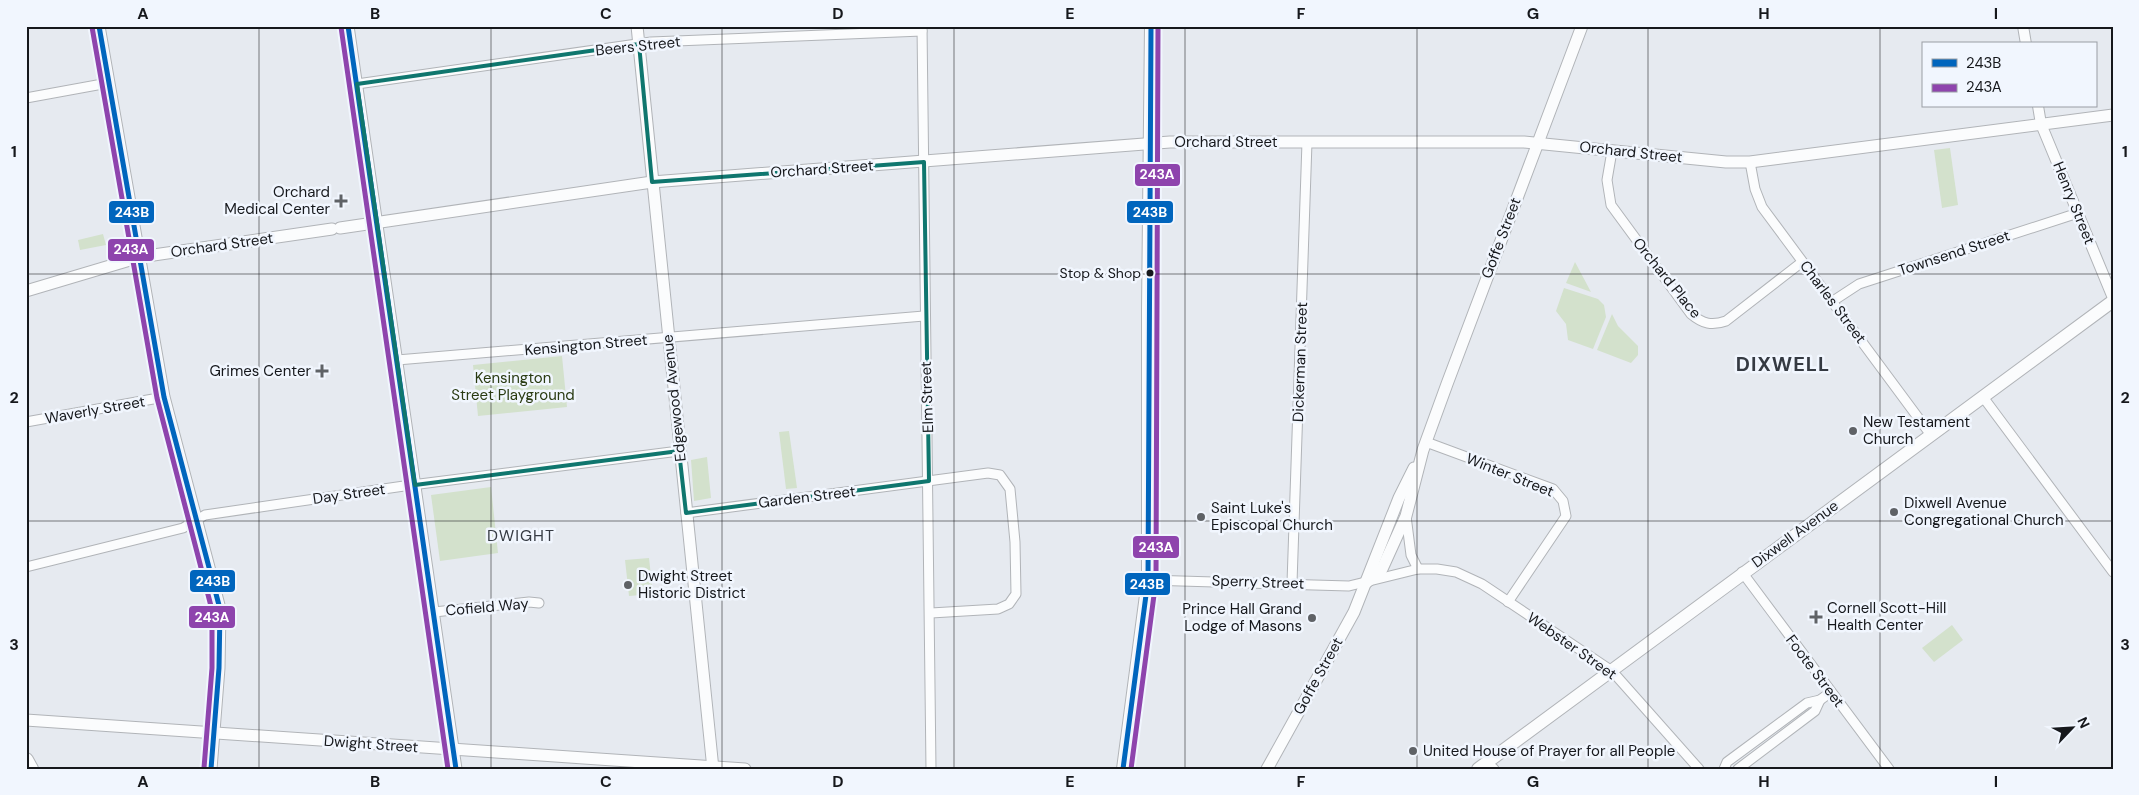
<svg xmlns="http://www.w3.org/2000/svg" width="2139" height="795" viewBox="0 0 2139 795" font-family="'DM Sans',sans-serif">
<rect width="100%" height="100%" fill="#e6eaf0"/>
<g fill="#d3e1cc">
<path d="M1950 148 1958 205 1942 208 1934 150Z"/>
<path d="M103 234 106 245 80 250 78 240Z"/>
<path d="M1575 262 1591 292 1566 283Z"/>
<path d="M1564 288 1598 299 1604 305 1606 317 1593 349 1568 340 1566 324 1556 311Z"/>
<path d="M1612 314 1618 326 1638 346V355L1631 363 1597 350Z"/>
<path d="M562 356 567 407 478 416 473 365Z"/>
<path d="M789 431 797 488 786 489 779 432Z"/>
<path d="M707 457 711 498 694 501 691 460Z"/>
<path d="M491 487 498 553 440 561 431 495Z"/>
<path d="M649 558 653 594 629 596 625 560Z"/>
<path d="M1952 625 1963 640 1934 662 1922 648Z"/>
</g>
<g fill="none" stroke-linecap="round" stroke-linejoin="round">
<defs>
<g id="minor">
<path d="M922 26 931 769"/>
<path d="M357 84 651 42 922 31"/>
<path d="M26 98 108 83"/>
<path d="M1612 151 1607 180 1611 205 1691 314C1703 324 1712 326 1726 321L1802 262"/>
<path d="M1750 162 1755 189 1762 207 1931 435"/>
<path d="M1833 301 1859 284 2078 213"/>
<path d="M397 360 924 316"/>
<path d="M1983 397 2113 572"/>
<path d="M26 422 164 397"/>
<path d="M1426 442 1553 489 1563 501 1566 516 1508 602"/>
<path d="M686 513 988 473 1000 475 1010 489 1015 542 1016 594 1009 604 998 609 931 613"/>
<path d="M1406 516 1411 555 1418 569"/>
<path d="M26 567 183 528 205 515 404 486 679 451"/>
<path d="M1742 572 1889 769"/>
<path d="M1148 580 1349 586 1418 569H1437L1456 572 1482 584 1612 671 1699 769"/>
<path d="M1292 583 1307 142"/>
<path d="M434 612 529 602 539 603"/>
<path d="M1486 762 1494 769"/>
<path d="M1724 769 1727 762 1807 703 1820 700 1831 692"/>
<path d="M1738 769 1815 711 1820 700"/>
</g>
<g id="tertiary">
<path d="M2023 26 2026 44"/>
<path d="M2038 106 2041 124 2113 298"/>
</g>
<g id="secondary">
<path d="M99 26 164 397 220 609 219 668 211 769"/>
<path d="M348 26 456 769"/>
<path d="M637 26 713 769"/>
<path d="M340 228 652 182 1170 142H1524L1726 162H1750L2113 115"/>
<path d="M26 291 140 257 332 229"/>
<path d="M1367 582 1382 569 1406 516 1423 450 1447 384 1582 26"/>
<path d="M26 720 745 769"/>
<path d="M1267 769 1354 612 1399 498 1414 468"/>
</g>
<g id="primary">
<path d="M1123 769 1148 580V310L1151 26"/>
<path d="M1478 769 2113 301"/>
</g>
<path id="trunk" d="M26 760 31 769"/>
</defs>
<use href="#minor" stroke="#b1b4b8" stroke-width="11"/>
<use href="#tertiary" stroke="#b1b4b8" stroke-width="12"/>
<use href="#secondary" stroke="#b1b4b8" stroke-width="13"/>
<use href="#primary" stroke="#b1b4b8" stroke-width="14"/>
<use href="#trunk" stroke="#b1b4b8" stroke-width="16"/>
<use href="#minor" stroke="#fbfcfd" stroke-width="9"/>
<use href="#tertiary" stroke="#fbfcfd" stroke-width="10"/>
<use href="#secondary" stroke="#fbfcfd" stroke-width="11"/>
<use href="#primary" stroke="#fbfcfd" stroke-width="12"/>
<use href="#trunk" stroke="#fbfcfd" stroke-width="14"/>
<defs>
<g id="bus-1">
<path d="M99 26 164 397 220 609 219 668 211 769"/>
<path d="M348 26 456 769"/>
<path d="M1123 769 1148 580 1151 26"/>
</g>
<g id="bus-2">
<path d="M92 27 157 398 212 610V668L204 768"/>
<path d="M341 27 448 769"/>
<path d="M1131 769 1156 580 1158 26"/>
</g>
</defs>
<use href="#bus-1" stroke="#f1f6fe" stroke-width="9"/>
<use href="#bus-2" stroke="#f1f6fe" stroke-width="9"/>
<use href="#bus-1" stroke="#0065bd" stroke-width="5"/>
<use href="#bus-2" stroke="#8e44ad" stroke-width="5"/>
</g>
<path fill="none" stroke="#0f766e" stroke-width="4" stroke-linejoin="round" d="M639 44 652 182 924 162 929 481 686 513 679 451 415 485 357 84Z"/>
<path fill="none" stroke="#16181c" stroke-width="1" stroke-opacity="0.55" d="M259 26V769M491 26V769M722 26V769M954 26V769M1185 26V769M1417 26V769M1648 26V769M1880 26V769M26 274H2113M26 521H2113"/>
<g fill="#5f6266" stroke="#f1f6fe" stroke-width="2">
<path d="M338.5 193.5h5v5h5v5h-5v5h-5v-5h-5v-5h5z"/>
<path d="M319.5 363.5h5v5h5v5h-5v5h-5v-5h-5v-5h5z"/>
<circle cx="1853" cy="431" r="5"/>
<circle cx="1894" cy="512" r="5"/>
<circle cx="1201" cy="517" r="5"/>
<circle cx="628" cy="585" r="5"/>
<path d="M1813.5 609.5h5v5h5v5h-5v5h-5v-5h-5v-5h5z"/>
<circle cx="1312" cy="618" r="5"/>
<circle cx="1413" cy="751" r="5"/>
</g>
<circle fill="#16181c" stroke="#f1f6fe" stroke-width="2" cx="1150" cy="273" r="4.5"/>
<g text-anchor="middle" dominant-baseline="central" stroke-width="5" stroke-linejoin="round" paint-order="stroke">
<g font-size="14" fill="#16181c" stroke="#f1f6fe" text-anchor="end">
<text x="1141" y="273">Stop &amp; Shop</text>
</g>
<g font-size="15" fill="#16181c" stroke="#f1f6fe">
<text transform="translate(638 46) rotate(-6)">Beers Street</text>
<text x="1226" y="142">Orchard Street</text>
<text transform="translate(1631 152) rotate(6)">Orchard Street</text>
<text transform="translate(822 169) rotate(-4)">Orchard Street</text>
<text transform="translate(2074 203) rotate(68)">Henry Street</text>
<text transform="translate(1501 238) rotate(-69)">Goffe Street</text>
<text transform="translate(222 245) rotate(-8)">Orchard Street</text>
<text transform="translate(1954 253) rotate(-18)">Townsend Street</text>
<text transform="translate(1667 278) rotate(51)">Orchard Place</text>
<text transform="translate(1833 302) rotate(53)">Charles Street</text>
<text transform="translate(586 345) rotate(-5)">Kensington Street</text>
<text transform="translate(1300 362) rotate(-88)">Dickerman Street</text>
<text transform="translate(927 397) rotate(-92)">Elm Street</text>
<text transform="translate(674 398) rotate(-96)">Edgewood Avenue</text>
<text transform="translate(95 410) rotate(-10)">Waverly Street</text>
<text transform="translate(1510 475) rotate(22)">Winter Street</text>
<text transform="translate(349 494) rotate(-8)">Day Street</text>
<text transform="translate(807 497) rotate(-7)">Garden Street</text>
<text transform="translate(1795 534) rotate(-36)">Dixwell Avenue</text>
<text transform="translate(1258 582) rotate(2)">Sperry Street</text>
<text transform="translate(487 607) rotate(-5)">Cofield Way</text>
<text transform="translate(1572 646) rotate(35)">Webster Street</text>
<text transform="translate(1815 671) rotate(53)">Foote Street</text>
<text transform="translate(1318 676) rotate(-61)">Goffe Street</text>
<text transform="translate(371 744) rotate(4)">Dwight Street</text>
</g>
<g font-size="15" fill="#16181c" stroke="#f1f6fe" text-anchor="start">
<text x="330" y="192" text-anchor="end">Orchard<tspan x="330" dy="17">Medical Center</tspan></text>
<text x="311" y="371" text-anchor="end">Grimes Center</text>
<text x="1863" y="422">New Testament<tspan x="1863" dy="17">Church</tspan></text>
<text x="1904" y="503">Dixwell Avenue<tspan x="1904" dy="17">Congregational Church</tspan></text>
<text x="1211" y="508">Saint Luke's<tspan x="1211" dy="17">Episcopal Church</tspan></text>
<text x="638" y="576">Dwight Street<tspan x="638" dy="17">Historic District</tspan></text>
<text x="1827" y="608">Cornell Scott-Hill<tspan x="1827" dy="17">Health Center</tspan></text>
<text x="1302" y="609" text-anchor="end">Prince Hall Grand<tspan x="1302" dy="17">Lodge of Masons</tspan></text>
<text x="1423" y="751">United House of Prayer for all People</text>
</g>
<g font-size="15" fill="#2a3b12" stroke="#f1f6fe">
<text x="513" y="378">Kensington<tspan x="513" dy="17">Street Playground</tspan></text>
</g>
<g font-size="16" letter-spacing="1" fill="#353a42" stroke="#f1f6fe">
<text x="521" y="535">DWIGHT</text>
</g>
<g font-size="20" font-weight="bold" letter-spacing="1" fill="#353a42" stroke="#f1f6fe">
<text x="1783" y="364">DIXWELL</text>
</g>
</g>
<g stroke="#f1f6fe" stroke-width="2">
<rect x="1134" y="163" width="47" height="24" rx="5" fill="#8e44ad"/>
<rect x="1126" y="200" width="48" height="24" rx="5" fill="#0065bd"/>
<rect x="108" y="200" width="47" height="24" rx="5" fill="#0065bd"/>
<rect x="107" y="238" width="48" height="24" rx="5" fill="#8e44ad"/>
<rect x="1132" y="535" width="48" height="24" rx="5" fill="#8e44ad"/>
<rect x="189" y="569" width="47" height="24" rx="5" fill="#0065bd"/>
<rect x="1124" y="572" width="47" height="24" rx="5" fill="#0065bd"/>
<rect x="188" y="605" width="48" height="24" rx="5" fill="#8e44ad"/>
</g>
<g font-size="14" text-anchor="middle" font-weight="bold" fill="#fff">
<text x="1157" y="179">243A</text>
<text x="1150" y="217">243B</text>
<text x="132" y="217">243B</text>
<text x="131" y="254">243A</text>
<text x="1156" y="552">243A</text>
<text x="213" y="586">243B</text>
<text x="1147" y="589">243B</text>
<text x="212" y="622">243A</text>
</g>
<rect width="2139" height="795" fill="none" stroke="#f1f6fe" stroke-width="55"/>
<rect x="1922" y="42" width="175" height="65" fill="#f1f6fe" stroke="#999da4"/>
<rect x="1932" y="59" width="25" height="8" fill="#0065bd" stroke="#999da4"/>
<text x="1966" y="68" font-size="15" fill="#16181c">243B</text>
<rect x="1932" y="84" width="25" height="8" fill="#8e44ad" stroke="#999da4"/>
<text x="1966" y="92" font-size="15" fill="#16181c">243A</text>
<g transform="translate(2072 728) rotate(65)" stroke="#f1f6fe" stroke-width="4" paint-order="stroke">
<path d="M0-4L9 19L0 12L-9 19Z" fill="#16181c"/>
<text y="-8" font-size="14" font-weight="bold" text-anchor="middle" fill="#16181c">N</text>
</g>
<rect x="28" y="28" width="2084" height="740" fill="none" stroke="#16181c" stroke-width="2"/>
<g font-size="16" text-anchor="middle" font-weight="bold" fill="#16181c">
<text x="143" y="19">A</text>
<text x="375" y="19">B</text>
<text x="606" y="19">C</text>
<text x="838" y="19">D</text>
<text x="1070" y="19">E</text>
<text x="1301" y="19">F</text>
<text x="1533" y="19">G</text>
<text x="1764" y="19">H</text>
<text x="1996" y="19">I</text>
<text x="14" y="157">1</text>
<text x="2125" y="157">1</text>
<text x="14" y="403">2</text>
<text x="2125" y="403">2</text>
<text x="14" y="650">3</text>
<text x="2125" y="650">3</text>
<text x="143" y="787">A</text>
<text x="375" y="787">B</text>
<text x="606" y="787">C</text>
<text x="838" y="787">D</text>
<text x="1070" y="787">E</text>
<text x="1301" y="787">F</text>
<text x="1533" y="787">G</text>
<text x="1764" y="787">H</text>
<text x="1996" y="787">I</text>
</g>
</svg>
